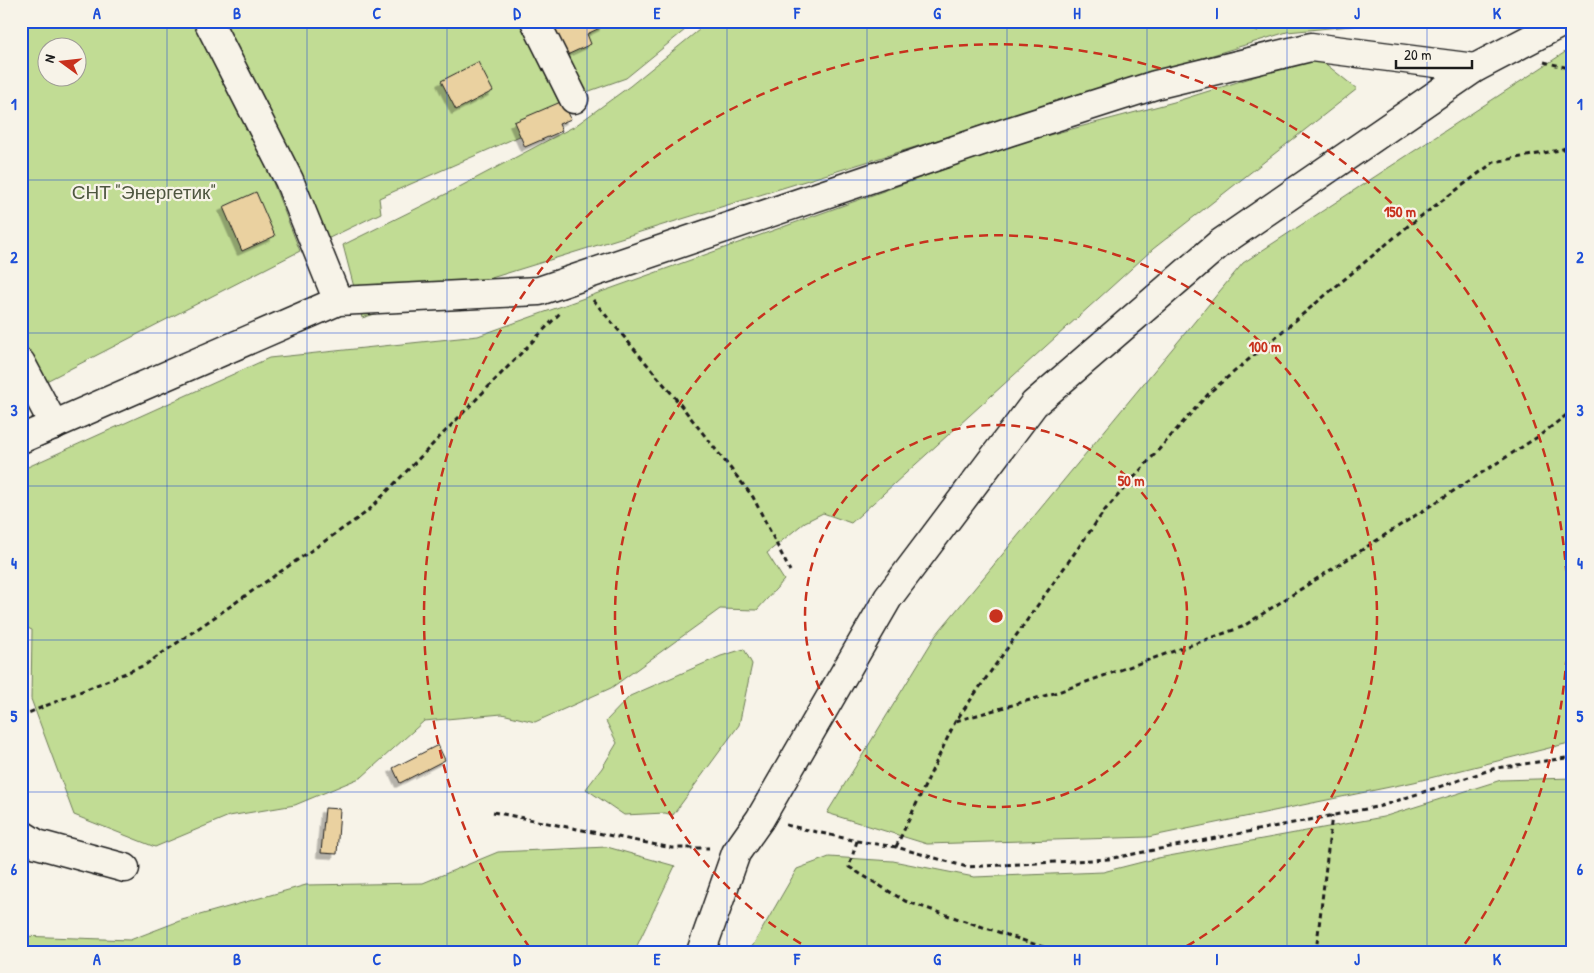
<svg xmlns="http://www.w3.org/2000/svg" width="1594" height="973" viewBox="0 0 1594 973" font-family="'Patrick Hand',sans-serif">
<defs>
<filter id="shadow"><feDropShadow dx="-4.5" dy="4.5" stdDeviation="0" flood-color="#0004"/></filter>
</defs>
<rect width="100%" height="100%" fill="#f7f3e8"/>
<filter id="ink" filterUnits="userSpaceOnUse"><feTurbulence type="fractalNoise" baseFrequency=".02" numOctaves="2"/><feDisplacementMap in="SourceGraphic" scale="10" xChannelSelector="R" yChannelSelector="G"/><feConvolveMatrix kernelMatrix="1 2 1 2 8 2 1 2 1" color-interpolation-filters="sRGB"/></filter>
<g filter="url(#ink)">
<g fill="#c1dc94" stroke="#6e7c58" fill-rule="evenodd">
<path d="M21 21H192L255 137 300 251 21 394ZM48 48H78V78H48Z"/>
<path d="M216 21H522L565 116 379 198 381 213 321 242Z"/>
<path d="M544 21H696L626 78 581 94Z"/>
<path d="M710 21H1404L1287 32 362 318 343 245 446 194 575 126 630 86Z"/>
<path d="M1573 47V742L1414 782 1148 837 927 844 827 813 936 635 1243 263Z"/>
<path d="M1317 57 1357 89 1153 249 851 523 823 513 805 522 767 553 784 580 757 610 720 609 611 688 535 722 502 714 424 721 362 777 295 805 229 816 155 847 74 815 31 699 32 630 21 625V470L269 358 478 336 1015 144 1174 102Z"/>
<path d="M744 649 752 664 739 725 673 815 665 813 624 815 586 789 602 768 617 743 606 721 630 696 721 656Z"/>
<path d="M1573 778V952H749L797 869 829 857 893 861 974 877 1103 872 1158 858 1383 817 1501 780Z"/>
<path d="M607 847 675 866 634 952H21V936L130 940 182 920 306 885 423 883 498 852Z"/>
</g>
<g fill="#ead1a0" stroke="#1c1c1c" filter="url(#shadow)">
<path d="M552 21H602L604 26 587 34 591 44 567 55Z"/>
<path d="M478 62 493 91 456 110 441 81Z"/>
<path d="M563 101 571 119 559 124 562 131 525 147 514 122Z"/>
<path d="M256 192 275 236 242 251 223 207Z"/>
<path d="M438 745 445 760 400 783 393 768Z"/>
<path d="M325 808 340 809 337 854 321 853Z"/>
</g>
<g fill="none" stroke-linecap="round" stroke-linejoin="round">
<defs>
<g id="minor">
<path d="M208 21 289 180 338 301"/>
<path d="M535 21 574 99"/>
<path d="M21 363 54 425"/>
<path d="M21 439 338 301 539 291 1008 132 1155 85 1311 47 1475 68"/>
<path d="M21 834 37 844 125 868"/>
<path d="M701 952 736 853 760 819 888 598 1034 404 1219 244 1475 68 1565 21"/>
</g>
</defs>
<use href="#minor" stroke="#1c1c1c" stroke-width="31"/>
<g stroke="#1c1c1c" stroke-width="3" stroke-dasharray="5 4" stroke-linecap="butt">
<path d="M1227 21 1260 31"/>
<path d="M1544 62 1573 69"/>
<path d="M593 300 672 394 753 497 790 571"/>
<path d="M21 716 145 665 367 512 561 312"/>
<path d="M956 721 1058 692 1242 627 1539 436 1573 410"/>
<path d="M493 812 672 848H709"/>
<path d="M786 825 857 841 896 847 967 867 1108 859 1381 806 1496 768 1573 757"/>
<path d="M857 841 849 867 905 901 1058 952"/>
<path d="M896 847 955 722 1105 510 1210 392 1408 226 1494 162 1560 150 1573 145"/>
<path d="M1316 952 1332 815"/>
</g>
<use href="#minor" stroke="#f7f3e8" stroke-width="28"/>
</g>
</g>
<path fill="none" stroke="#1d4ed8" stroke-width="1" stroke-opacity="0.55" d="M167 21V952M307 21V952M447 21V952M587 21V952M727 21V952M867 21V952M1007 21V952M1147 21V952M1287 21V952M1427 21V952M21 180H1573M21 333H1573M21 486H1573M21 640H1573M21 792H1573"/>
<g fill="none" stroke="#c8321e" stroke-width="2.5" stroke-dasharray="9 6">
<circle cx="996" cy="616" r="191"/>
<path d="M814 951A381 381 0 1 1 1178 951"/>
<path d="M530 948A572 572 0 1 1 1462 948"/>
</g>
<g text-anchor="middle" dominant-baseline="central" stroke-width="4.5" stroke-linejoin="round" paint-order="stroke">
<g font-size="19" fill="#4e5640" stroke="#f7f3e8">
<text x="144" y="192">СНТ "Энергетик"</text>
</g>
</g>
<circle cx="996" cy="616" r="8" fill="#c8321e" stroke="#f7f3e8" stroke-width="2.5"/>
<g font-size="15" text-anchor="middle" font-weight="bold" fill="#c8321e" stroke="#f7f3e8" stroke-width="4.5" stroke-linejoin="round" paint-order="stroke">
<text x="1400" y="217">150 m</text>
<text x="1265" y="352">100 m</text>
<text x="1131" y="486">50 m</text>
</g>
<rect width="1594" height="973" fill="none" stroke="#f7f3e8" stroke-width="55"/>
<g transform="translate(62 62) rotate(285)"><circle r="24" fill="#f7f3e8" stroke="#9f9d96"/>
<path d="M0-4L9 19L0 12L-9 19Z" fill="#c8321e"/>
<text y="-8" font-size="14" font-weight="bold" text-anchor="middle" fill="#1c1c1c">N</text>
</g>
<path d="M1396 60v8h76v-8" fill="none" stroke="#1c1c1c" stroke-width="2.5"/>
<text x="1404" y="60" font-size="15" fill="#1c1c1c" stroke="#f7f3e8" stroke-width="4" paint-order="stroke">20 m</text>
<rect x="28" y="28" width="1538" height="918" fill="none" stroke="#1d4ed8" stroke-width="2"/>
<g font-size="16" text-anchor="middle" font-weight="bold" fill="#1d4ed8">
<text x="97" y="19">A</text>
<text x="237" y="19">B</text>
<text x="377" y="19">C</text>
<text x="517" y="19">D</text>
<text x="657" y="19">E</text>
<text x="797" y="19">F</text>
<text x="937" y="19">G</text>
<text x="1077" y="19">H</text>
<text x="1217" y="19">I</text>
<text x="1357" y="19">J</text>
<text x="1497" y="19">K</text>
<text x="14" y="110">1</text>
<text x="1580" y="110">1</text>
<text x="14" y="263">2</text>
<text x="1580" y="263">2</text>
<text x="14" y="416">3</text>
<text x="1580" y="416">3</text>
<text x="14" y="569">4</text>
<text x="1580" y="569">4</text>
<text x="14" y="722">5</text>
<text x="1580" y="722">5</text>
<text x="14" y="875">6</text>
<text x="1580" y="875">6</text>
<text x="97" y="965">A</text>
<text x="237" y="965">B</text>
<text x="377" y="965">C</text>
<text x="517" y="965">D</text>
<text x="657" y="965">E</text>
<text x="797" y="965">F</text>
<text x="937" y="965">G</text>
<text x="1077" y="965">H</text>
<text x="1217" y="965">I</text>
<text x="1357" y="965">J</text>
<text x="1497" y="965">K</text>
</g>
</svg>
